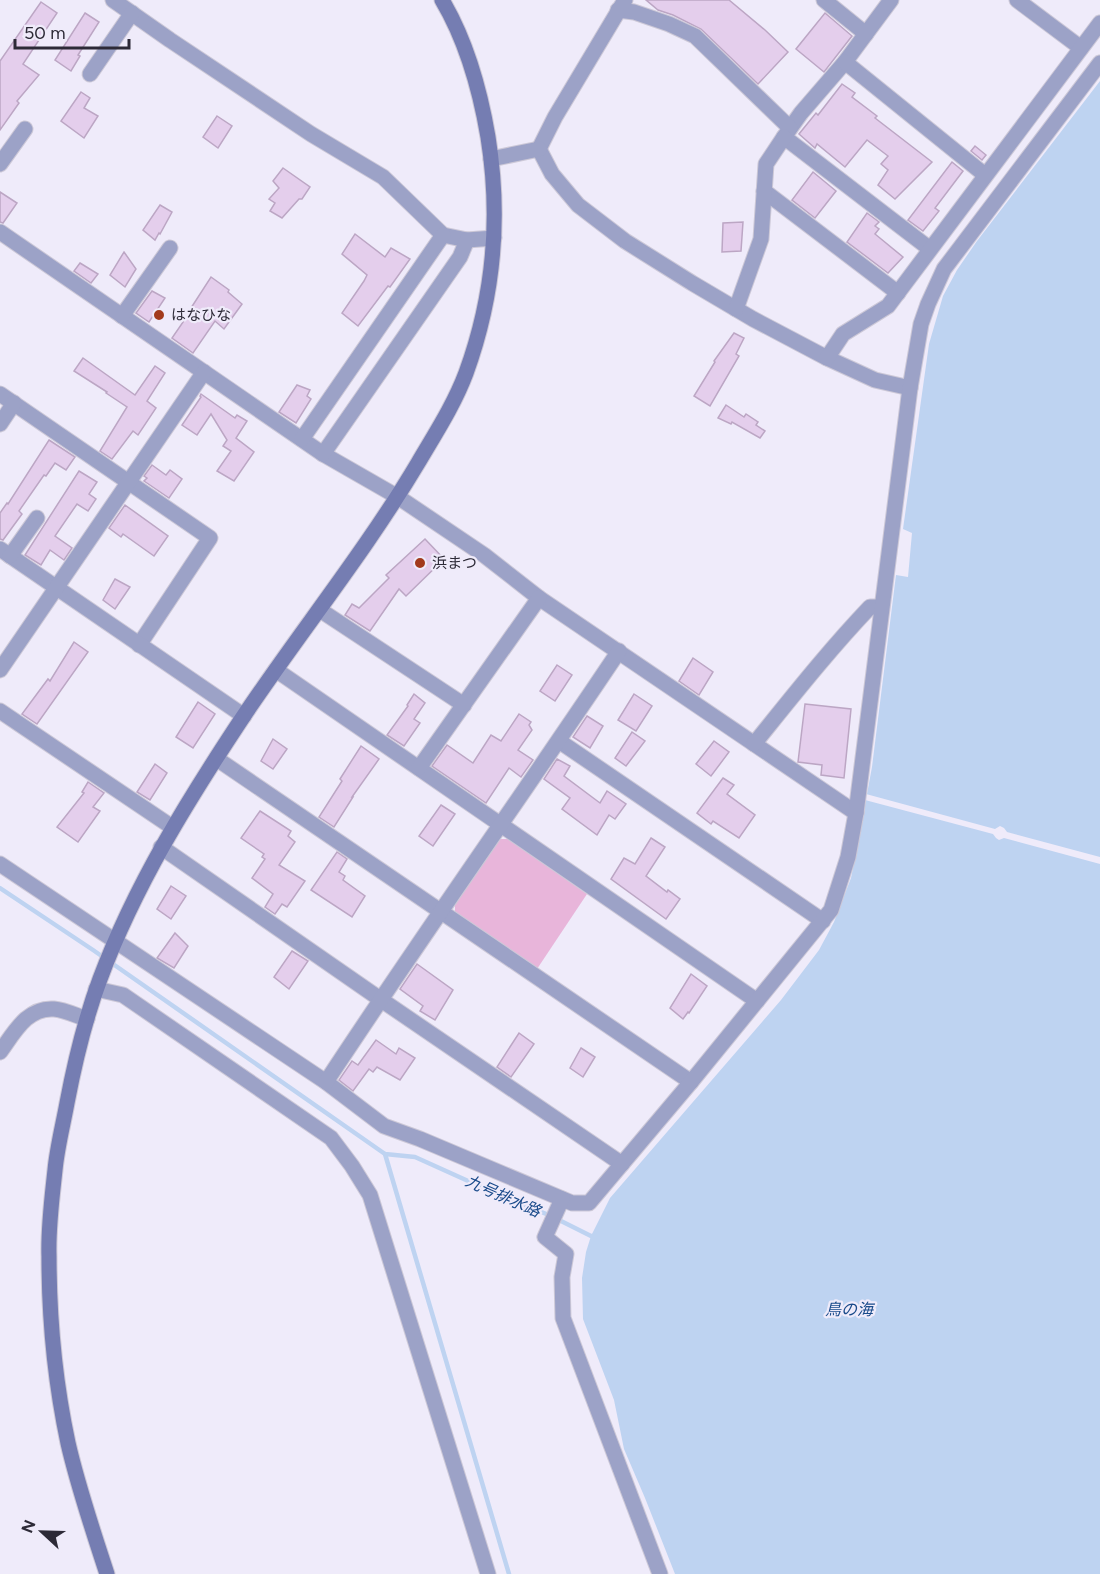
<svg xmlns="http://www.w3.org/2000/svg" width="1100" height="1574" viewBox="0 0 1100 1574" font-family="Figtree,'Noto Sans JP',sans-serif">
<rect width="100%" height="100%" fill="#efebfa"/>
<path fill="#e8b5da" d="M498 839H508L587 894 537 969 455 913V905Z"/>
<path fill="#bed3f1" d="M1100 81V1574H675L645 1498 624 1449 614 1400 583 1319 582 1278 586 1252 591 1236 610 1198 781 1000 819 950 834 922 851 878 857 848 872 767 896 575 908 577 912 533 903 529 929 344 943 296 957 270 977 241Z"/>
<path fill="#efebfa" d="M866 794 995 829 1000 826 1004 828 1007 832 1100 857V864L1004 838 999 840 996 838 993 834 865 800Z"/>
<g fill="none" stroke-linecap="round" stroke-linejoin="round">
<g stroke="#bed3f1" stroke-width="4.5">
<path d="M0 888 93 950 385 1154 415 1157 477 1185 551 1216 591 1236H596"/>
<path d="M385 1154 509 1574"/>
</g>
</g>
<g fill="#e4ceec" stroke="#bca6c4" stroke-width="1.5">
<path d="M646 0H729L765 30 788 52 758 84 701 29 673 15 658 10Z"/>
<path d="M41 2 57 13 23 64 39 75 17 101 19 103 0 130V61Z"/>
<path d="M85 13 99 22 78 55 80 56 71 71 55 60Z"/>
<path d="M825 13 852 36 824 72 796 49Z"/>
<path d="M842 84 855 93 852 97 877 116 875 118 932 162 895 199 878 185 888 170 881 164 888 156 867 140 845 167 817 144 815 148 799 134 816 113 818 115Z"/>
<path d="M81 92 90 98 84 108 98 116 84 138 61 121Z"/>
<path d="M217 116 232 126 218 148 203 137Z"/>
<path d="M975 146 986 155 982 160 971 151Z"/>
<path d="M952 162 963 171 935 208 939 211 923 231 908 220Z"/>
<path d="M283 168 310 187 302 199H299L282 218 270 211 275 203 269 199 279 188 273 181Z"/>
<path d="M813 172 836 191 815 218 792 200Z"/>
<path d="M0 192 17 203 3 223 0 222Z"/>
<path d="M160 205 172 212 160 234 159 233 155 240 143 230Z"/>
<path d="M867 213 879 222 875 226 879 229 875 234 903 257 888 273 847 242Z"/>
<path d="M743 222 741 251 722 252 723 223Z"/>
<path d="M355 234 385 257 391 248 410 259 390 287 388 286 358 326 342 313 364 281 367 275 342 254Z"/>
<path d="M124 252 136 269 125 287 110 275Z"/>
<path d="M80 263 98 274 91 283 74 271Z"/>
<path d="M211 277 229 290 228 292 242 304 224 329 215 321 193 353 172 338 192 309 191 308Z"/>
<path d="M152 291 165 298 149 322 136 313Z"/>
<path d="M734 333 744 338 736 354 739 356 710 406 694 396 715 362 714 361Z"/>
<path d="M83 358 135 395 155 366 165 373 147 401 156 408 138 435 133 431 112 459 100 451 127 407 106 393 107 392 74 371Z"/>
<path d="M297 385 310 390 307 396 311 399 296 423 279 412Z"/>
<path d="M201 394 235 418 237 415 247 421 236 438 254 452 234 481 217 471 231 451 223 446 227 440 211 414 197 435 182 425 201 397 200 396Z"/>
<path d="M726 405 744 417 746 414 758 422 756 425 765 431 760 438 732 422 731 424 718 418Z"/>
<path d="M49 440 75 457 66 470 55 463 46 476 44 475 19 511 22 514 3 540 0 539V513L7 503 8 504Z"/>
<path d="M152 465 166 475 170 470 182 479 169 498 144 481 147 478 144 476Z"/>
<path d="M79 471 97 482 89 494 96 499 88 511 77 504 55 536 72 548 64 560 50 550 41 565 25 555Z"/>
<path d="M125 505 168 536 154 556 123 534 121 537 109 528Z"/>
<path d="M425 539 444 559 406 596 399 589 370 631 345 615 352 604 359 608 389 578 386 575Z"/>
<path d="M115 579 130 587 115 609 103 600Z"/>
<path d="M74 642 88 652 37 724 22 714 48 679 50 681Z"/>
<path d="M693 658 713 672 699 695 679 681Z"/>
<path d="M557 665 572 675 555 701 540 691Z"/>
<path d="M414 694 425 703 414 719 420 723 404 746 387 735 408 706 407 705Z"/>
<path d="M634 694 652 706 636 731 618 720Z"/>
<path d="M198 702 215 714 193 748 176 737Z"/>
<path d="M805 704 851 709 844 778 821 775 822 765 798 762Z"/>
<path d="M519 714 531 722 529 725 532 730 518 750 533 760 521 777 509 768 486 803 432 766 447 745 473 763 491 735 501 741Z"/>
<path d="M587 716 603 726 590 748 573 737Z"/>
<path d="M632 732 645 741 626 766 615 758Z"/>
<path d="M273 739 287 749 273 769 261 761Z"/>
<path d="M714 741 729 752 711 776 696 764Z"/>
<path d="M361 746 379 759 352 797H353L334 827 319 817 342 781 340 779Z"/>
<path d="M557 759 570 766 564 776 600 803 607 791 626 804 615 819 609 815 597 835 562 809 570 798 544 779Z"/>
<path d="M155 764 167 773 150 800 137 792Z"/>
<path d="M723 778 734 785 727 794 755 815 739 838 713 821 711 824 697 813Z"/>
<path d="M88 782 104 793 93 807 100 811 78 842 57 827 84 793 82 792Z"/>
<path d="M441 805 455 814 433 846 419 836Z"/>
<path d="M260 811 291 831 288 836 295 842 279 865 305 881 287 907 282 904 275 914 265 907 273 894 252 878 265 859 262 857 264 854 241 838Z"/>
<path d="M651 838 665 847 646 876 667 892 668 890 680 899 666 919 611 879 624 858 635 864Z"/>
<path d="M337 852 347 859 339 872 345 876 343 880 365 896 352 917 311 890Z"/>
<path d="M171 886 186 896 171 919 157 909Z"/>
<path d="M175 933 188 946 174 968 157 958Z"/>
<path d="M292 951 308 961 289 989 274 977Z"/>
<path d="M417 964 453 990 435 1020 420 1011 423 1006 400 989Z"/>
<path d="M691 974 707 986 689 1013 688 1012 683 1019 670 1008Z"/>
<path d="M519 1033 534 1044 511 1077 497 1067Z"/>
<path d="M376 1040 396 1054 399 1048 415 1058 400 1080 377 1067 373 1072 369 1069 353 1091 339 1080 352 1061 358 1065Z"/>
<path d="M581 1048 595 1057 583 1077 570 1068Z"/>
</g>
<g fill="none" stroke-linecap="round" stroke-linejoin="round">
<defs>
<g id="street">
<path d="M113 0 170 40 311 134 383 177 443 235 467 240 494 238"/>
<path d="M824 0 866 34"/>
<path d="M891 0 845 62 801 113 784 137 930 249"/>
<path d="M1017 0 1081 48"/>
<path d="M618 10 634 12 669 24 695 36 790 128"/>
<path d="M845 62 985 175"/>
<path d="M90 74 132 13"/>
<path d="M539 149 552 174 578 205 625 241 692 283 753 319 827 358 875 380 910 388"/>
<path d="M539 149 555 117 625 0"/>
<path d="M491 159 539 149"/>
<path d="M0 164 25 129"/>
<path d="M764 191 898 293"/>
<path d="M0 232 323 454 398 497 484 555 539 598 856 813"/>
<path d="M736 309 761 239 766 164 784 137"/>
<path d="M122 316 170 248"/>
<path d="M827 358 843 334 888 306 1100 23"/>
<path d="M0 394 210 538 139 645"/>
<path d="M0 424 14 403"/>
<path d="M302 439 443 235"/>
<path d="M323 454 460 257 467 240"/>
<path d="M0 549 244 716"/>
<path d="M10 556 37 518"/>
<path d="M320 610 464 705"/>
<path d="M0 670 204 372"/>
<path d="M276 670 757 1001"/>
<path d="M0 711 172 827"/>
<path d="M559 741 823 921"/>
<path d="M754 744C792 697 829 650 870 607H881"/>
<path d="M217 759 691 1082"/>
<path d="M419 768 539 598"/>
<path d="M161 847 380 999 622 1164"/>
<path d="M0 864 326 1082 384 1126 420 1139 572 1203H589L691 1082 831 910 848 857 856 813 910 388 921 324 928 304 944 269 1100 63"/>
<path d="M96 989 123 995 331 1138 352 1166 370 1195 488 1574"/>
<path d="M0 1052C14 1033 27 1007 54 1009 65 1010 77 1016 87 1019"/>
<path d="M326 1082C421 937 522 796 619 651"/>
<path d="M562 1199 545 1237 566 1254 562 1277 563 1318 660 1574"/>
</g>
<path id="secondary" d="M107 1574C93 1531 78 1487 68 1443 55 1382 49 1318 49 1256 48 1228 52 1198 55 1170 57 1148 63 1125 67 1103 75 1061 85 1019 100 979 135 885 188 800 243 717 300 632 365 552 418 463 435 434 454 405 466 373 494 296 501 218 488 137 480 90 467 42 442 0"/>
</defs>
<use href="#street" stroke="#ccc8d7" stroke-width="17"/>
<use href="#secondary" stroke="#ccc8d7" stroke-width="17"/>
<use href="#street" stroke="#9ca2c7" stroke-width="15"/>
<use href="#secondary" stroke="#757db2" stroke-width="15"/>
</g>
<g fill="#a23a1c" stroke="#efebfa" stroke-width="2">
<circle cx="159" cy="315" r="6"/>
<circle cx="420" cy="563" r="6"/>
</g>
<g text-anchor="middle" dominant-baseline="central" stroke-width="4.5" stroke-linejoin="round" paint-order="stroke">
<g font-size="15" fill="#2d2a37" stroke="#efebfa" text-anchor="start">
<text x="171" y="315">はなひな</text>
<text x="432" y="563">浜まつ</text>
</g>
<g font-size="16" font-style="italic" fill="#194a8a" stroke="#efebfa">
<text transform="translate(503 1196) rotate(24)">九号排水路</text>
<text x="849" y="1309">鳥の海</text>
</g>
</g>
<g transform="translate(42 1532) rotate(292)" stroke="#efebfa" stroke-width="4.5" paint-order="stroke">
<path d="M0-4.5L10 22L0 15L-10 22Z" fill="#2d2a37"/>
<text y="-9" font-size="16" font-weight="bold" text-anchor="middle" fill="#2d2a37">N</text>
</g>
<path d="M15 39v9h114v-9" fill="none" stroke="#2d2a37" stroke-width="3"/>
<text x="24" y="39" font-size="18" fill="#2d2a37" stroke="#efebfa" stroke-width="4.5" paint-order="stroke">50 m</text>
</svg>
